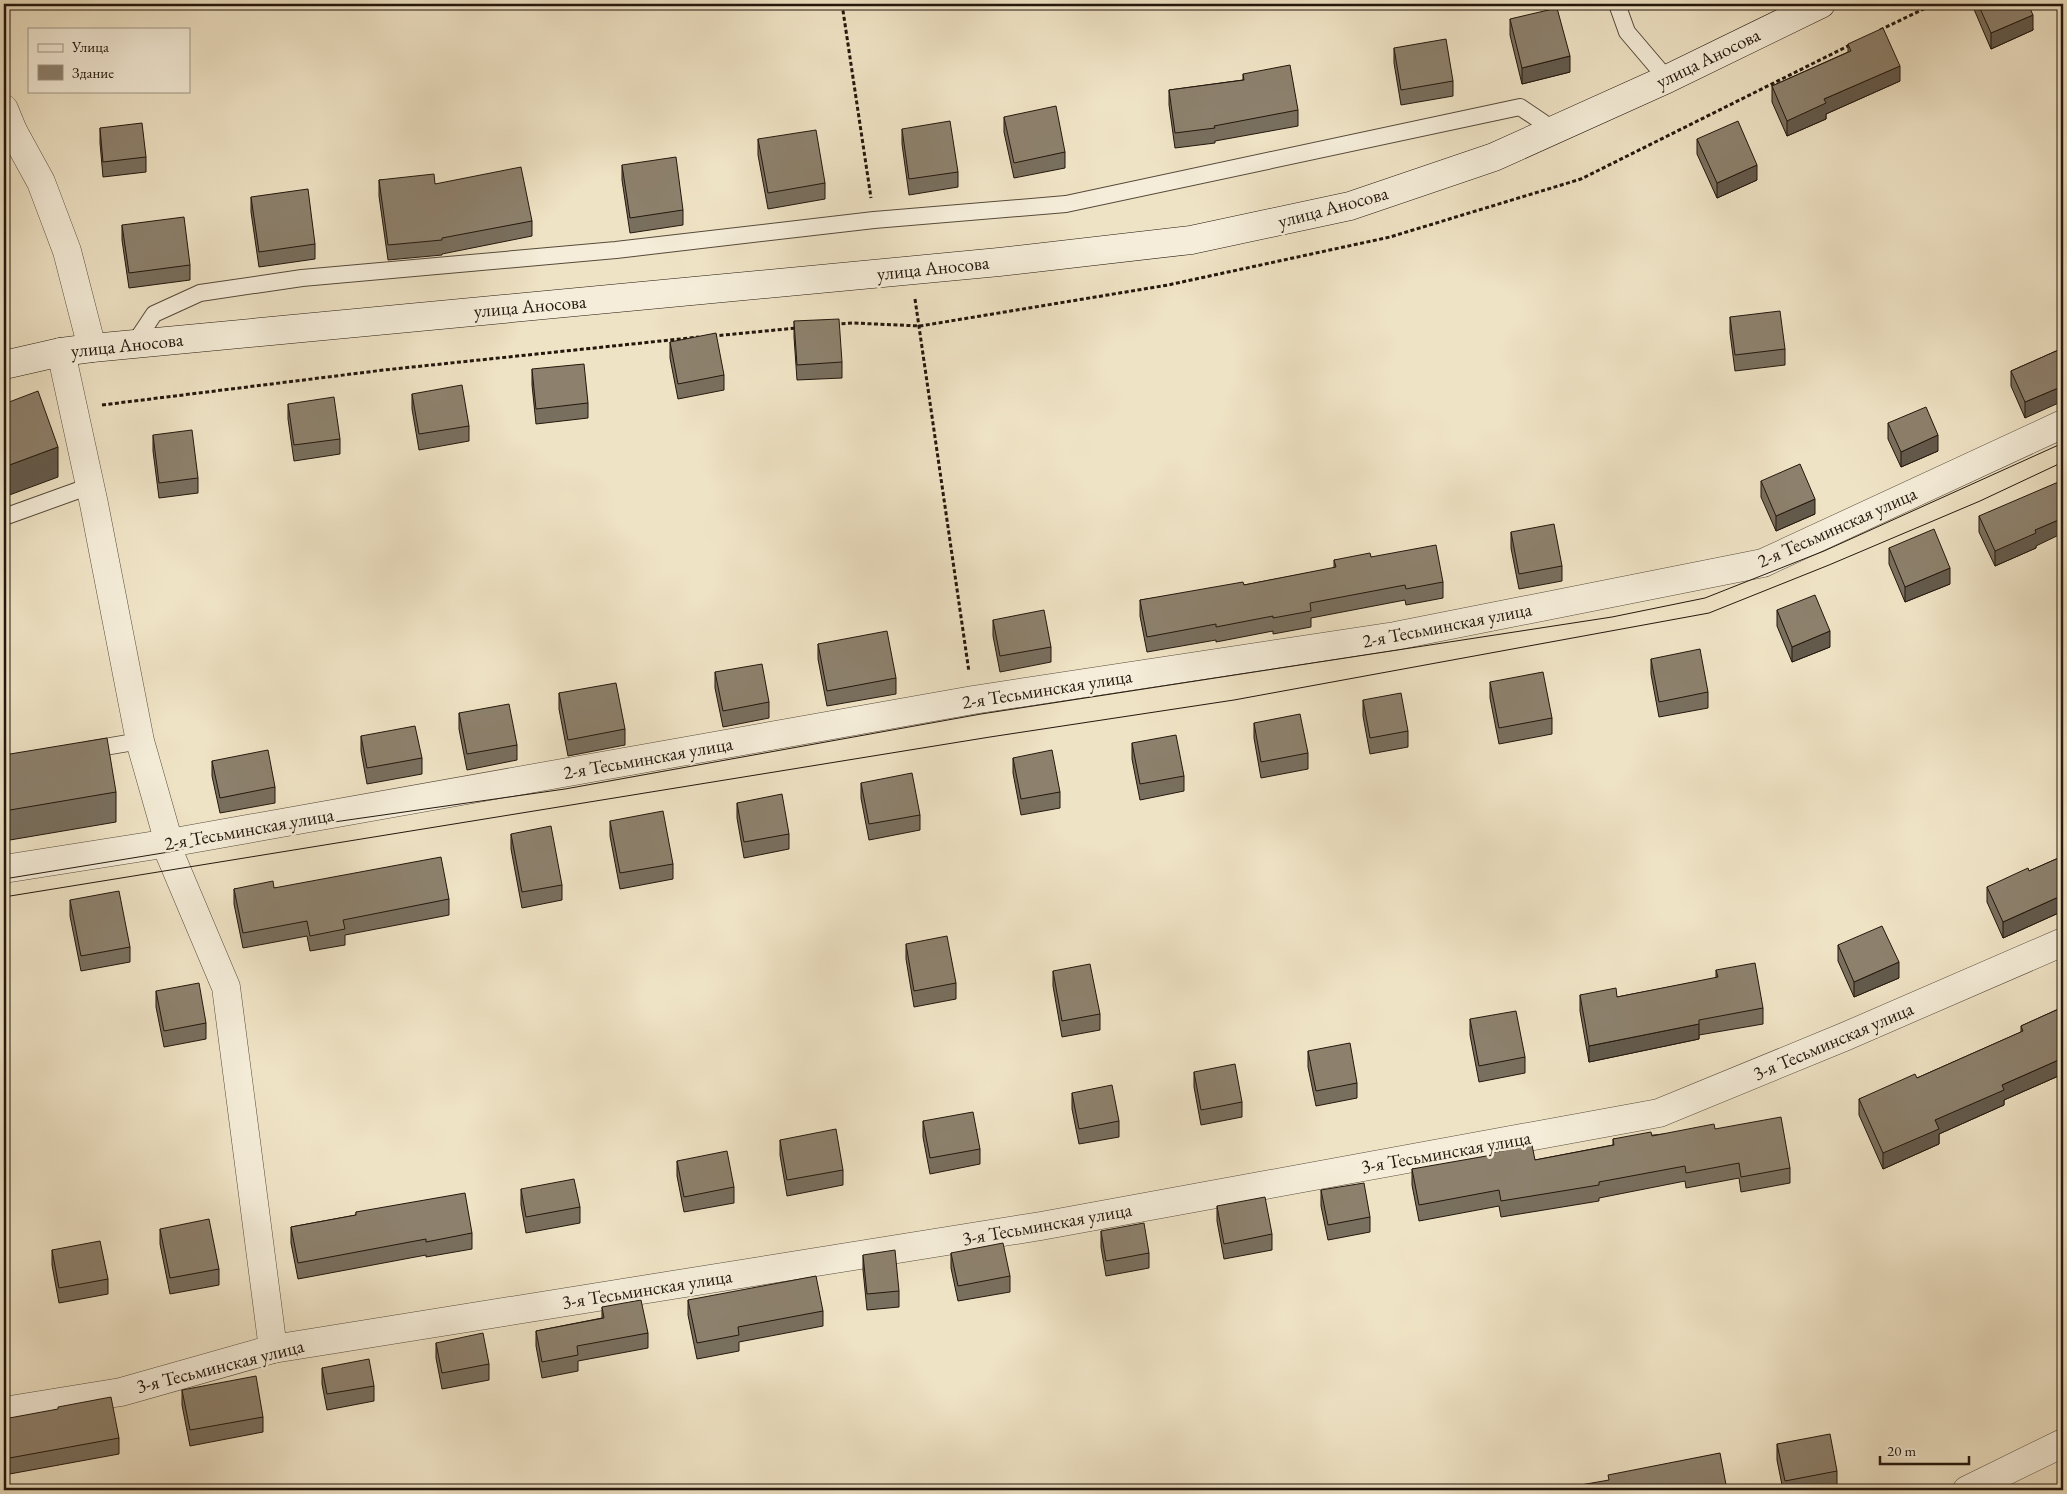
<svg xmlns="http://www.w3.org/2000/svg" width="2067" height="1494" viewBox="0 0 2067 1494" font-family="'EB Garamond',serif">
<rect width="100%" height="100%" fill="#efe3c5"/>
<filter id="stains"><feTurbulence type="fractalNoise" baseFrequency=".004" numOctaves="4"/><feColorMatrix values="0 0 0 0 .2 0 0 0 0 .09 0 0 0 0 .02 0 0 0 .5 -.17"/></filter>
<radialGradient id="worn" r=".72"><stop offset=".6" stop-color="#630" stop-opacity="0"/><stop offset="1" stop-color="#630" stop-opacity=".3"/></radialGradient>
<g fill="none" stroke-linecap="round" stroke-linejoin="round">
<defs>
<g id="service">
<path d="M1617 4 1627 32 1667 79"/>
<path d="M134 344 154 314 200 293 302 278 616 250 874 220 1066 204 1520 107 1554 130"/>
<path d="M4 517 90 486"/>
<path d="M87 750 140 741"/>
</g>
<g id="minor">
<path d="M4 109 13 131"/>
<path d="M61 352 94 504 140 741 169 843V852L226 987 273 1349"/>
<path d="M4 869 169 843 973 700 1395 636 1763 563 2063 424"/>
<path d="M4 1411 121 1392 273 1349 1041 1226 1659 1113 1844 1037 2063 942"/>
<path d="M1967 1490 2063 1443"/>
</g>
<path id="tertiary" d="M4 127 13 131 41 182 67 251 92 348"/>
<path id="secondary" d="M4 365 61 352 92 348 999 262 1191 240 1350 206 1494 157 1667 79 1821 4"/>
</defs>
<use href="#service" stroke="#564a3b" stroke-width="18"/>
<use href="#minor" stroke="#564a3b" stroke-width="29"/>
<use href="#tertiary" stroke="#564a3b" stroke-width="29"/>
<use href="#secondary" stroke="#23170d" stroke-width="29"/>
<g stroke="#23170d" stroke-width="3" stroke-dasharray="4 2.5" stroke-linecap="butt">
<path d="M842 4 871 198"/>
<path d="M1880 30 1934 4"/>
<path d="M915 299 969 672"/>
<path d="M835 324 853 323 920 326 1168 285 1390 237 1581 179 1850 45"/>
<path d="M713 336 797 328"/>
<path d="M102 405 384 370 699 337"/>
</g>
<use href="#service" stroke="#f5edd9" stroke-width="16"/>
<use href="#minor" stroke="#f5edd9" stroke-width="28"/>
<use href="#tertiary" stroke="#f5edd9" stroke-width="28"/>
<use href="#secondary" stroke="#f5edd9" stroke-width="28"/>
<g stroke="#23170d" stroke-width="1">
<path d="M4 879 169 852 250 834 565 789 981 714 1612 617 1705 598 1824 551 2063 443"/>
<path d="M4 897 990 737 1234 700 1709 613 1829 565 1980 501 2063 462"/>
</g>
</g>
<g fill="#796f5e" stroke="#23170d">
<path d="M1973 4H2028L2033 30 1991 49 1973 7Z"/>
<path d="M1510 19 1570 72 1522 84 1510 35Z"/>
<path d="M1848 44 1900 81 1826 114V119L1787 136 1772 102V86L1848 52Z"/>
<path d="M1394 48 1453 81V96L1401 105 1394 63Z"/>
<path d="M1243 74 1298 110V126L1215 141V143L1175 148 1169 105V90L1243 80Z"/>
<path d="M1004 117 1065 152V168L1014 178 1004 132Z"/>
<path d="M100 128 146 157V172L103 177 100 143Z"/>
<path d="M902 129 958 172V187L909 195 902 144Z"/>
<path d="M758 139 825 183V199L768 209 758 155Z"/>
<path d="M1697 139 1757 180 1717 198 1697 154Z"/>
<path d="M622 165 683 210V225L630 233 622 180Z"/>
<path d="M379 180 435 184 532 221V236L442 254V255L388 260 379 196Z"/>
<path d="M251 197 315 244V259L259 267 251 212Z"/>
<path d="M122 225 190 265V280L129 288 122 240Z"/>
<path d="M1730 317 1785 349V365L1735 371 1730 333Z"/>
<path d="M794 321 842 362V378L797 380 794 337Z"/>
<path d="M670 342 724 375V390L678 399 670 358Z"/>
<path d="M2063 348 2025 418 2011 386V371Z"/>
<path d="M532 369 588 403V418L536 424 532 385Z"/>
<path d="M412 394 469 426V441L419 450 412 409Z"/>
<path d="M288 404 340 439V454L294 461 288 419Z"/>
<path d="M1888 423 1938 451 1901 467 1888 439Z"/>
<path d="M153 435 198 478V493L159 498 153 451Z"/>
<path d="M1761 481 1815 514 1776 531 1761 497Z"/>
<path d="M1979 516 2036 546V548L1995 566 1979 532Z"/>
<path d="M1511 532 1562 566V581L1519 589 1511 548Z"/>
<path d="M1889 548 1950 584 1905 602 1889 564Z"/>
<path d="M1371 557 1443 582V598L1406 605 1405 600 1311 618V627L1273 634V631L1216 642V640L1147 652 1140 616V600L1244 585 1334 568V560Z"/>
<path d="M1777 610 1830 647 1792 662 1777 626Z"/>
<path d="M993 620 1051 647V662L1000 672 993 636Z"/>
<path d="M818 644 896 678V694L827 706 818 659Z"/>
<path d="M1651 659 1708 692V708L1659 717 1651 674Z"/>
<path d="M715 672 769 702V718L723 727 715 688Z"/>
<path d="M1490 682 1552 718V734L1499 744 1490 698Z"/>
<path d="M559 693 625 729V745L568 756 559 709Z"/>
<path d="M1363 700 1408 731V747L1370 754 1363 716Z"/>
<path d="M459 713 517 745V760L467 770 459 729Z"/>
<path d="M1254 723 1308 753V769L1261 778 1254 738Z"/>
<path d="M361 736 422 758V774L367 784 361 751Z"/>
<path d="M1132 743 1184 776V791L1140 800 1132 759Z"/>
<path d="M4 755 116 792V822L4 841Z"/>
<path d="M1013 758 1060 792V808L1021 815 1013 773Z"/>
<path d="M212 761 275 787V803L220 813 212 776Z"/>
<path d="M861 783 920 815V830L869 840 861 798Z"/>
<path d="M737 803 789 834V849L744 858 737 818Z"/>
<path d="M610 821 673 864V879L620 889 610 836Z"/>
<path d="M511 834 562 885V900L522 908 511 849Z"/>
<path d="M2063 856V911L2003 938 1987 902V887L2029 871Z"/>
<path d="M274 888 449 899V915L345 935V945L310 951 307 936 243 948 234 904V889Z"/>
<path d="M70 900 130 947V962L81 971 70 916Z"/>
<path d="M906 944 956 983V999L914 1007 906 959Z"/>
<path d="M1838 945 1899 978 1854 997 1838 961Z"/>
<path d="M1716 970 1763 1008V1024L1699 1035V1039L1589 1062 1580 1011V995L1617 997 1716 978Z"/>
<path d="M1053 971 1100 1014V1030L1062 1037 1053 986Z"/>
<path d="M156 991 206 1023V1039L164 1047 156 1007Z"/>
<path d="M2063 1007V1074L2004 1100V1105L1939 1134V1144L1883 1169 1859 1115V1099L1917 1078 2021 1032V1026Z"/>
<path d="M1470 1019 1525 1057V1073L1479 1082 1470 1035Z"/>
<path d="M1308 1051 1357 1083V1098L1316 1106 1308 1067Z"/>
<path d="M1194 1072 1242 1102V1117L1201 1125 1194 1087Z"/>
<path d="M1072 1093 1119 1121V1137L1079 1144 1072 1109Z"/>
<path d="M923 1121 980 1149V1164L930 1174 923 1137Z"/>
<path d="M1715 1129 1790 1168V1183L1741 1192 1739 1178 1686 1188 1685 1181 1599 1198V1201L1501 1217 1499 1206 1419 1221 1412 1185V1169L1535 1160 1613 1145V1139Z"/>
<path d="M780 1140 843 1170V1185L787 1196 780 1155Z"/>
<path d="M677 1161 734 1187V1203L684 1212 677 1176Z"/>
<path d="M521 1189 580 1207V1223L526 1233 521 1205Z"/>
<path d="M1321 1190 1370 1217V1232L1328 1240 1321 1206Z"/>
<path d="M1217 1206 1272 1234V1250L1224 1259 1217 1221Z"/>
<path d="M356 1212 472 1233V1249L426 1257V1255L298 1279 291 1243V1227L356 1215Z"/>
<path d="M160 1229 219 1269V1285L170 1294 160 1244Z"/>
<path d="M1101 1231 1149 1253V1268L1106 1276 1101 1247Z"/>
<path d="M52 1250 108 1279V1294L59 1303 52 1265Z"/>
<path d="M951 1253 1010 1276V1292L958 1301 951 1268Z"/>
<path d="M863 1255 899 1291V1307L867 1310 863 1270Z"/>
<path d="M688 1300 823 1311V1326L739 1342V1351L697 1359 688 1315Z"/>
<path d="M602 1307 648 1333V1348L578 1361V1371L542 1378 536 1346V1331L602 1318Z"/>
<path d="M436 1343 489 1364V1380L442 1389 436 1358Z"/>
<path d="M322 1368 374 1386V1401L327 1410 322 1384Z"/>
<path d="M182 1390 263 1417V1432L190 1446 182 1405Z"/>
<path d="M4 1419 119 1438V1454L4 1475Z"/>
<path d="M1777 1444 1837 1471V1487L1817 1490H1783L1777 1460Z"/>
</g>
<g fill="#635a4c" stroke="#23170d">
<path d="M2033 15V30L1991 49V33Z"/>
<path d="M1570 56V72L1522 84V68Z"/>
<path d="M1900 66V81L1826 114V119L1787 136V121L1824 99Z"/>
<path d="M1757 165V180L1717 198V183Z"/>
<path d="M2063 386V401L2025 418V402Z"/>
<path d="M1938 435V451L1901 467V452Z"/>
<path d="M58 447V477L4 497V467Z"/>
<path d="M1815 499V514L1776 531V516Z"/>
<path d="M2063 518V533L2036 546V548L1995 566V551L2035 530Z"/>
<path d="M1950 568V584L1905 602V587Z"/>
<path d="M1830 631V647L1792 662V647Z"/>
<path d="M2063 895V911L2003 938V922Z"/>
<path d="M1899 962V978L1854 997V982Z"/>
<path d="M1699 1024V1039L1589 1062V1046Z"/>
<path d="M2063 1058V1074L2004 1100V1105L1939 1134V1144L1883 1169V1153L1935 1120 2002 1085Z"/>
</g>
<g fill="#8d816d" stroke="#23170d">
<path d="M1978 4H2028L2033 15 1991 33Z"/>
<path d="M1557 8 1570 56 1522 68 1510 19Z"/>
<path d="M1883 28 1900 66 1824 99 1826 103 1787 121 1772 86 1851 51 1848 44Z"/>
<path d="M1446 39 1453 81 1401 90 1394 48Z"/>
<path d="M1290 65 1298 110 1214 126 1215 128 1175 133 1169 90 1244 80 1243 74Z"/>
<path d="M1056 106 1065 152 1014 163 1004 117Z"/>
<path d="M950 121 958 172 909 179 902 129Z"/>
<path d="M1738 121 1757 165 1717 183 1697 139Z"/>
<path d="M142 123 146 157 103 162 100 128Z"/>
<path d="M816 130 825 183 768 193 758 139Z"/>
<path d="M676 157 683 210 630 218 622 165Z"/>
<path d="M521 167 532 221 442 238V240L388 245 379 180 434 174 435 184Z"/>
<path d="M308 189 315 244 259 252 251 197Z"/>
<path d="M184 217 190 265 129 273 122 225Z"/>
<path d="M1780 311 1785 349 1735 355 1730 317Z"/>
<path d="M839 319 842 362 797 365 794 321Z"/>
<path d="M716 333 724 375 678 384 670 342Z"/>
<path d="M2063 348V386L2025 402 2011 371Z"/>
<path d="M584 364 588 403 536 409 532 369Z"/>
<path d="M462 385 469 426 419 434 412 394Z"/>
<path d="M38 391 58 447 4 467V404Z"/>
<path d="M334 397 340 439 294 445 288 404Z"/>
<path d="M1926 407 1938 435 1901 452 1888 423Z"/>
<path d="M192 430 198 478 159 483 153 435Z"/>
<path d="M1800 464 1815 499 1776 516 1761 481Z"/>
<path d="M2063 480V518L2035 530 2036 533 1995 551 1979 516Z"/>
<path d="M1554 524 1562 566 1519 574 1511 532Z"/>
<path d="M1934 529 1950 568 1905 587 1889 548Z"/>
<path d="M1436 545 1443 582 1406 589 1405 585 1310 603 1311 611 1273 618V616L1216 627V624L1147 637 1140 600 1243 582 1244 585 1336 567 1334 560 1370 553 1371 557Z"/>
<path d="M1815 595 1830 631 1792 647 1777 610Z"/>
<path d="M1044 610 1051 647 1000 656 993 620Z"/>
<path d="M887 631 896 678 827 691 818 644Z"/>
<path d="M1700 649 1708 692 1659 702 1651 659Z"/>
<path d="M762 664 769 702 723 711 715 672Z"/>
<path d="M1543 672 1552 718 1499 728 1490 682Z"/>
<path d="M616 683 625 729 568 740 559 693Z"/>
<path d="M1401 693 1408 731 1370 738 1363 700Z"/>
<path d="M509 704 517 745 467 754 459 713Z"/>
<path d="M1300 714 1308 753 1261 762 1254 723Z"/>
<path d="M415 726 422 758 367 768 361 736Z"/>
<path d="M1176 735 1184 776 1140 784 1132 743Z"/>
<path d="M107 738 116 792 4 811V755Z"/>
<path d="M268 750 275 787 220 798 212 761Z"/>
<path d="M1052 750 1060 792 1021 799 1013 758Z"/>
<path d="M912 773 920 815 869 824 861 783Z"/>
<path d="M782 794 789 834 744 842 737 803Z"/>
<path d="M663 811 673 864 620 873 610 821Z"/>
<path d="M551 826 562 885 522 892 511 834Z"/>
<path d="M2063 856V895L2003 922 1987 887 2028 868 2029 871Z"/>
<path d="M441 857 449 899 343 920 345 929 310 936 307 921 243 933 234 889 273 881 274 888Z"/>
<path d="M119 891 130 947 81 956 70 900Z"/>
<path d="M1882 926 1899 962 1854 982 1838 945Z"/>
<path d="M947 936 956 983 914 991 906 944Z"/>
<path d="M1755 963 1763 1008 1699 1020V1024L1589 1046 1580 995 1616 988 1617 997 1718 977 1716 970Z"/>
<path d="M1090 964 1100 1014 1062 1021 1053 971Z"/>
<path d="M199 983 206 1023 164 1031 156 991Z"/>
<path d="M2063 1007V1058L2002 1085 2004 1090 1935 1120 1939 1129 1883 1153 1859 1099 1915 1074 1917 1078 2023 1031 2021 1026Z"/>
<path d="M1516 1011 1525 1057 1479 1066 1470 1019Z"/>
<path d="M1350 1043 1357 1083 1316 1091 1308 1051Z"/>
<path d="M1235 1064 1242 1102 1201 1110 1194 1072Z"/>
<path d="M1112 1085 1119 1121 1079 1129 1072 1093Z"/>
<path d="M973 1112 980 1149 930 1158 923 1121Z"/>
<path d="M1781 1117 1790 1168 1741 1177 1739 1163 1686 1173 1685 1166 1599 1182V1185L1501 1201 1499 1190 1419 1205 1412 1169 1492 1155V1153L1532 1145 1535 1160 1614 1145 1613 1139 1651 1132 1652 1136 1714 1124 1715 1129Z"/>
<path d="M836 1129 843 1170 787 1180 780 1140Z"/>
<path d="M727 1151 734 1187 684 1197 677 1161Z"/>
<path d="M574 1179 580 1207 526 1217 521 1189Z"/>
<path d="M1364 1183 1370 1217 1328 1225 1321 1190Z"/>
<path d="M465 1193 472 1233 426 1242V1239L298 1263 291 1227 356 1215V1212Z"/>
<path d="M1265 1197 1272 1234 1224 1244 1217 1206Z"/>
<path d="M209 1219 219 1269 170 1278 160 1229Z"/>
<path d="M1144 1223 1149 1253 1106 1261 1101 1231Z"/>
<path d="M100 1241 108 1279 59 1288 52 1250Z"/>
<path d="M1003 1243 1010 1276 958 1286 951 1253Z"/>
<path d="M895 1250 899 1291 867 1294 863 1255Z"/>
<path d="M816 1276 823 1311 738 1327 739 1335 697 1343 688 1300Z"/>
<path d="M641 1300 648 1333 577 1346 578 1355 542 1362 536 1331 604 1318 602 1307Z"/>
<path d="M483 1333 489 1364 442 1373 436 1343Z"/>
<path d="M369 1359 374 1386 327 1394 322 1368Z"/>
<path d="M256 1376 263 1417 190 1430 182 1390Z"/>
<path d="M111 1397 119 1438 4 1459V1419L58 1409V1407Z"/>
<path d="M1830 1434 1837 1471 1785 1481 1777 1444Z"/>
<path d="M1720 1453 1727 1490H1552L1609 1480 1608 1475Z"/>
</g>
<g text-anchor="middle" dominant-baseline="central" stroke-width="5" stroke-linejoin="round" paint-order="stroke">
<g font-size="19" fill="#23170d" stroke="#f5edd9">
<text transform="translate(1708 58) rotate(-26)">улица Аносова</text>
<text transform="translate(1333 207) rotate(-15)">улица Аносова</text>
<text transform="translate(933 268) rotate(-6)">улица Аносова</text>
<text transform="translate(530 306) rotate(-5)">улица Аносова</text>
<text transform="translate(127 345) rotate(-6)">улица Аносова</text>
<text transform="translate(1837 527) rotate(-24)">2-я Тесьминская улица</text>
<text transform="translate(1447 625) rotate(-11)">2-я Тесьминская улица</text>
<text transform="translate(1047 689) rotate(-9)">2-я Тесьминская улица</text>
<text transform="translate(648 758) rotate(-10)">2-я Тесьминская улица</text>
<text transform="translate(249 829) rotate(-10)">2-я Тесьминская улица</text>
<text transform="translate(1833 1041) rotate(-23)">3-я Тесьминская улица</text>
<text transform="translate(1446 1152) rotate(-10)">3-я Тесьминская улица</text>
<text transform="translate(1047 1224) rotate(-10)">3-я Тесьминская улица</text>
<text transform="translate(647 1289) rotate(-9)">3-я Тесьминская улица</text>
<text transform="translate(220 1366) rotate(-14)">3-я Тесьминская улица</text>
</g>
</g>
<rect width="2067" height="1494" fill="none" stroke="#efe3c5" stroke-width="20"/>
<rect x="5" y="5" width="2057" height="1484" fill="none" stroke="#23170d" stroke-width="2.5"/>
<rect x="10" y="10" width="2047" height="1474" fill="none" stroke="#23170d"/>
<rect x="28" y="28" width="162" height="65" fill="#f5edd9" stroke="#a19787"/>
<rect x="38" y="44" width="25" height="8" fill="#f5edd9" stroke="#a19787"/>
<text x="72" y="52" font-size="15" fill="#23170d">Улица</text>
<rect x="38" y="65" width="25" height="15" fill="#8d816d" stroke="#a19787"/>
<text x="72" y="78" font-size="15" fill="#23170d">Здание</text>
<path d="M1880 1456v8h89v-8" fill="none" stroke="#23170d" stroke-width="2.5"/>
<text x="1887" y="1456" font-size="15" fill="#23170d" stroke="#f5edd9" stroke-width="4" paint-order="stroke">20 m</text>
<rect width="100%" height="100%" filter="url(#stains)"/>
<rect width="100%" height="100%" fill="url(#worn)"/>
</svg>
